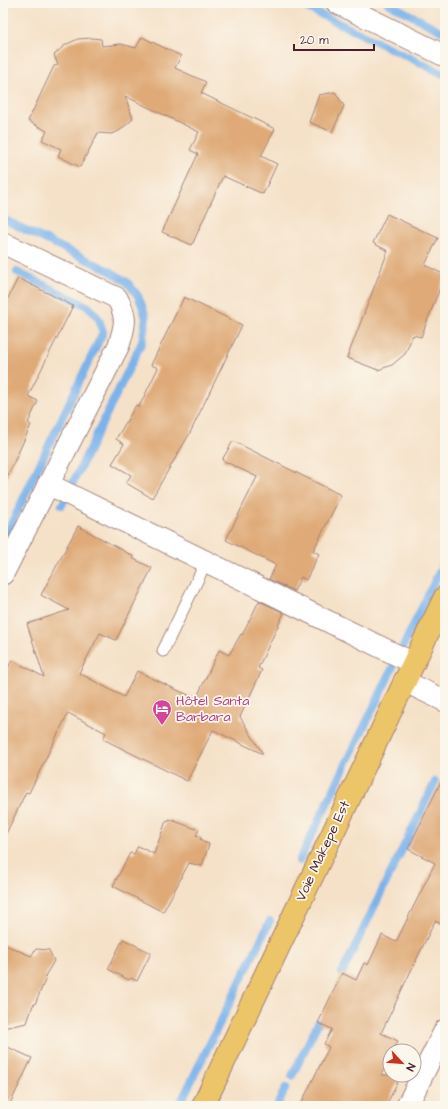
<svg xmlns="http://www.w3.org/2000/svg" width="448" height="1109" viewBox="0 0 448 1109" font-family="'Architects Daughter',sans-serif">
<rect width="100%" height="100%" fill="#fbf7ec"/>
<filter id="ink" filterUnits="userSpaceOnUse"><feTurbulence type="fractalNoise" baseFrequency=".025" numOctaves="2"/><feDisplacementMap in="SourceGraphic" scale="8" xChannelSelector="R" yChannelSelector="G"/><feConvolveMatrix kernelMatrix="1 2 1 2 8 2 1 2 1" color-interpolation-filters="sRGB"/></filter>
<filter id="wash" filterUnits="userSpaceOnUse"><feTurbulence type="fractalNoise" baseFrequency=".012" numOctaves="4" result="noise"/><feDisplacementMap in="SourceGraphic" scale="16" xChannelSelector="R" yChannelSelector="G"/><feGaussianBlur stdDeviation="0.9" result="paint"/><feColorMatrix in="noise" values="0 0 0 0 0 0 0 0 0 0 0 0 0 0 0 0 0 1.4 0 .05"/><feComposite in="paint" operator="in"/></filter>
<g filter="url(#wash)">
<rect width="100%" height="100%" fill="#f5e1c8"/>
<g fill="none" stroke-linecap="round" stroke-linejoin="round">
<g stroke="#7bb3eb" stroke-width="8">
<path d="M297 3 445 75"/>
<path d="M388 3 445 33"/>
<path d="M3 219 110 271 127 282 138 296 143 308 146 318 142 342 62 505"/>
<path d="M3 541 103 332 99 319 89 307 17 272"/>
<path d="M299 861 445 560"/>
<path d="M342 973 435 782"/>
<path d="M292 1076 318 1023"/>
<path d="M179 1106 270 921"/>
<path d="M277 1106 286 1087"/>
</g>
</g>
<g id="blocks">
<g fill="#dfaa78">
<path d="M142 37 181 56 175 68 206 82 201 93 275 129 261 156 277 164 263 194 223 176 192 245 162 232 198 154 190 150 199 132 125 96 133 119 119 131 111 134 98 133 80 167 58 156 61 149 42 140 47 131 28 121 54 66 58 65 54 55 65 45 78 39 92 38 101 39 102 46 121 44 136 48Z"/>
<path d="M335 92 344 106 332 132 309 122 319 95Z"/>
<path d="M387 214 438 238 425 265 445 275 421 337 413 335 405 354 392 365 378 370 347 358 388 251 373 243Z"/>
<path d="M18 278 73 306 28 396 38 401 28 423 31 425 3 486V308Z"/>
<path d="M184 297 242 325 190 433 152 498 126 483 131 475 112 464 124 444 116 439 136 405 139 407 158 368 151 365Z"/>
<path d="M233 441 341 495 313 551 319 554 306 580 301 577 294 591 269 579 276 565 226 540 257 477 222 460Z"/>
<path d="M78 526 133 556 132 558 152 568 116 640 100 633 79 673 124 697 137 671 196 699 219 650 229 655 241 634 242 635 259 601 284 613 258 668 262 670 240 717 263 754 213 730 187 781 103 739 106 733 68 713 29 793 26 792 3 840V678L12 660 44 677 27 624 69 610 41 595Z"/>
<path d="M445 773V926L435 921 381 1033 398 1041 393 1051H390V1057L381 1075H401L386 1106H300L329 1047 324 1044 332 1029 318 1023 342 973 356 980 364 963 368 965 382 935 396 942 435 863 408 849Z"/>
<path d="M169 819 199 830 196 835 201 837 200 839 203 840V842L209 844 202 866 189 863 163 912 113 886 130 853 134 854 138 846 154 854 166 821 168 822Z"/>
<path d="M123 939 151 953 137 981 131 978 129 980 108 969Z"/>
<path d="M3 944 31 956 36 949 49 950 54 961 45 976 46 978 35 1004 33 1005 27 1023 3 1028Z"/>
<path d="M3 1045 32 1058 9 1106H3Z"/>
</g>
</g>
</g>
<g filter="url(#ink)">
<use href="#blocks" fill-opacity="0" stroke="#a0807a" stroke-width="1"/>
<g fill="none" stroke-linecap="round" stroke-linejoin="round">
<defs>
<path id="lane" d="M163 651 206 562"/>
<g id="street">
<path d="M337 3 445 56"/>
<path d="M3 243 117 298C128 318 125 325 119 345L3 574"/>
<path d="M48 484 413 663"/>
<path d="M404 681 445 701"/>
<path d="M407 1106 445 1030"/>
</g>
<path id="primary" d="M203 1106 445 597"/>
</defs>
<use href="#lane" stroke="#a0807a" stroke-width="13"/>
<use href="#street" stroke="#a0807a" stroke-width="23"/>
<use href="#primary" stroke="#a0807a" stroke-width="24"/>
<use href="#lane" stroke="#fff" stroke-width="11"/>
<use href="#street" stroke="#fff" stroke-width="21"/>
<use href="#primary" stroke="#edc569" stroke-width="22"/>
</g>
</g>
<defs>
<symbol id="hotel-pin" viewBox="-11 -11 22 30"><path d="M0 17L-7.5 6A9.5 9.5 0 1 1 7.5 6Z" fill="#d1479c" stroke="#fbf7ec"/><path d="M-6-4.5h1.5V1H6V5H4.5V3h-9V5H-6ZM-4 0a1.8 1.8 0 1 1 3.6 0ZM.5 0V-2.5h3Q6-2.5 6 0Z" fill="#fff"/></symbol>
</defs>
<g fill-rule="evenodd">
<use href="#hotel-pin" x="151" y="698" width="22" height="30"/>
</g>
<g text-anchor="middle" dominant-baseline="central" stroke-width="3.5" stroke-linejoin="round" paint-order="stroke">
<g font-size="14" fill="#b23c85" stroke="#fbf7ec" text-anchor="start">
<text x="176" y="701">Hôtel Santa<tspan x="176" dy="16">Barbara</tspan></text>
</g>
<g font-size="14" fill="#4a1f2b" stroke="#fbf7ec">
<text transform="translate(323 851) rotate(-65)">Voie Makepe Est</text>
</g>
</g>
<rect width="448" height="1109" fill="none" stroke="#fbf7ec" stroke-width="16"/>
<g transform="translate(402 1063) rotate(116)"><circle r="19" fill="#fbf7ec" stroke="#b4a19f"/>
<path d="M0-3L7 15L0 10L-7 15Z" fill="#c8321e"/>
<text y="-6" font-size="11" font-weight="bold" text-anchor="middle" fill="#4a1f2b">N</text>
</g>
<path d="M294 44v6h80v-6" fill="none" stroke="#4a1f2b" stroke-width="2"/>
<text x="300" y="44" font-size="12" fill="#4a1f2b" stroke="#fbf7ec" stroke-width="3" paint-order="stroke">20 m</text>
</svg>
